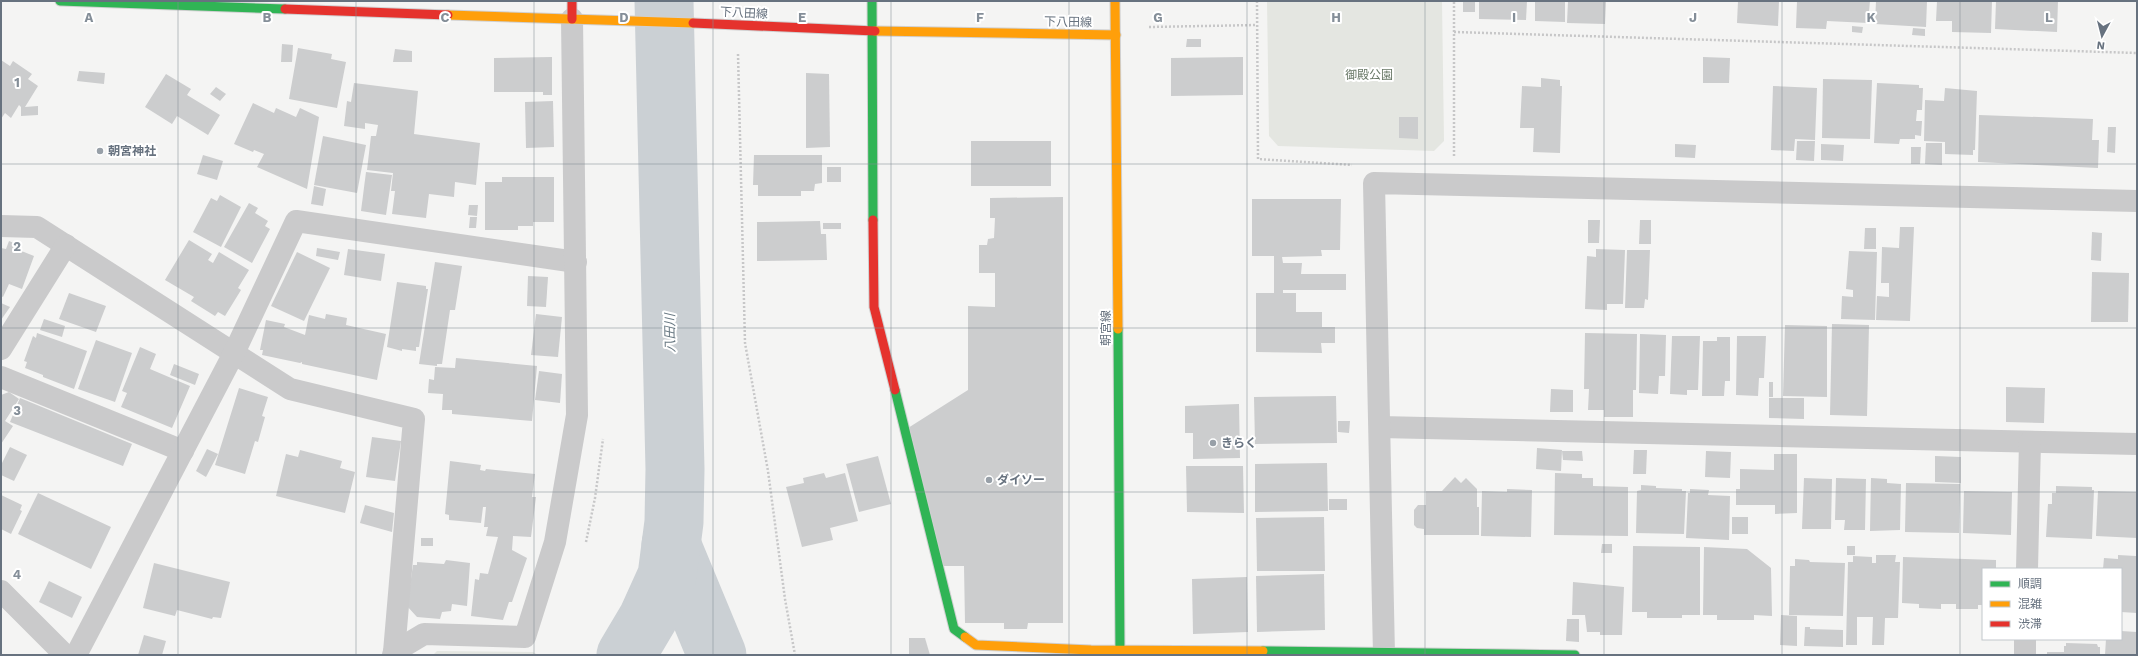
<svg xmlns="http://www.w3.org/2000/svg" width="2138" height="656" viewBox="0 0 2138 656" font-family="'Work Sans','Noto Sans JP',sans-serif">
<rect width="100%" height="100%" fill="#f4f4f3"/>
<g fill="#e4e6e1">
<path d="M1267 1H1442L1444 141 1434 151 1278 146 1269 136Z"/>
<path d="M437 651 533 652 538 655H433Z"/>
</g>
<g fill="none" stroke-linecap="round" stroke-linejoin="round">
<g stroke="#cbd0d4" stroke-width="59">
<path d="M671 544 717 655"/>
<path d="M626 655 648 618 667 576 674 522 675 469 664 1"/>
</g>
</g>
<g fill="#cccdce">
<rect x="1463" y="1" width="12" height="11"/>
<path d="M1479 1H1527L1526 20 1479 19Z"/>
<path d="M1535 1H1565V22L1535 21Z"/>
<path d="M1568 1H1606L1605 24 1567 23Z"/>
<path d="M1738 1H1779L1778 26 1737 23Z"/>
<path d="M1797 1H1870L1868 23 1827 21 1826 29 1796 28Z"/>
<path d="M1876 1H1927L1926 27 1875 24Z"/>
<path d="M1937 1H1992L1991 33 1952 32V21H1936Z"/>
<path d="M1996 1H2058L2057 32 1995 29Z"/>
<path d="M1852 26 1863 27 1862 33 1852 32Z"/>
<path d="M1913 28 1925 29V36L1912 35Z"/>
<path d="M1187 39H1201V47H1186Z"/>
<path d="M282 44 293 45 292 62H281Z"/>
<path d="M298 48 332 54 331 59 346 62 337 108 289 99Z"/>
<path d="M395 49 412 51V62H393Z"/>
<path d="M552 57V95H543V92H494V58Z"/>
<path d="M1243 57V95L1171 96V58Z"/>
<path d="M1703 57 1730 58 1729 83H1703Z"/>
<path d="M1 60 10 66 13 61 32 74 28 79 38 86 25 107 38 106V115L21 116V107L19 105 11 118 5 113 1 119Z"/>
<path d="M79 71 105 73 104 84 77 81Z"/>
<path d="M806 73 829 74 830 147 806 148Z"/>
<path d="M166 74 191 89 187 95 220 115 208 135 177 116 172 124 145 107Z"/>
<path d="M1541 78 1560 80V86H1562L1560 153 1533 152 1534 128H1520L1522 86 1541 87Z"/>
<path d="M1823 79 1872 80 1870 139 1822 138Z"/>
<path d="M354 83 418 91 414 134 480 143 476 185 455 182 454 197 429 194 426 218 392 214 395 191H391L393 173 367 170 371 136H376L378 125 365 123V129L344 126 347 101 351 102Z"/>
<path d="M1877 83 1919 85V88H1923L1922 110H1917L1916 121H1922L1921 136 1915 135V139H1900L1899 144 1874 143Z"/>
<path d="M1773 86 1817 88 1815 140 1795 139 1794 151 1771 150Z"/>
<path d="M216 87 226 94 220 101 210 94Z"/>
<path d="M1945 88 1977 91 1975 150H1973V155L1945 154V142L1924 141 1925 100 1944 101Z"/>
<path d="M553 101 554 147 526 148 525 102Z"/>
<path d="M253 103 274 113 276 108 296 117 300 108 319 117 307 189 257 167 264 154 254 150 253 152 234 144Z"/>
<path d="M1979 115 2093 119 2092 140H2099L2098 168 1978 162Z"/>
<path d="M1399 117H1418V139L1399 138Z"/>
<path d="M2108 127H2116L2115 153 2107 152Z"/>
<path d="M323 136 366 145 357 193 314 185Z"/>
<rect x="971" y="141" width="80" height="45"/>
<path d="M1797 141H1815L1814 161 1796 160Z"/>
<path d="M1926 143H1942V165L1925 164Z"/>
<path d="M1675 144 1696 145 1695 158 1675 157Z"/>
<path d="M1821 144 1844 145 1843 161 1821 160Z"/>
<path d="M1911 147H1921L1920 164H1911Z"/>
<path d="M203 155 223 161 217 180 197 174Z"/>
<path d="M754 155H822V183L815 184 814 191H801V196H758V185H753Z"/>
<rect x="827" y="167" width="14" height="15"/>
<path d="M366 172 392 175 386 215 361 211Z"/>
<path d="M502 177H554V222H533V226H518V230H485V182H502Z"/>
<path d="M314 186 326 189 323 206 311 204Z"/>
<path d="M220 195 241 207 221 247 193 232 211 198 217 201Z"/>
<path d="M1063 197V623H1028L1027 629H1004V623H965L964 566H942L908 428 968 390V306L995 307V273H979V245H987L988 239 994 238 995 218H990V198Z"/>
<path d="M1252 199H1341L1340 250H1321L1322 256 1282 257 1283 263H1302L1301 274H1346V290H1283V293H1296V312H1322V327H1335V343H1321L1322 353 1256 352V293H1274V256H1252Z"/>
<path d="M249 203 258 208 255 213 268 221 265 226 270 229 252 263 224 247Z"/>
<path d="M469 205H478L477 216 468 215Z"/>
<path d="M470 217H477L476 228H469Z"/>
<path d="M1588 220H1600L1599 243H1588Z"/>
<path d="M1640 220H1651V244H1639Z"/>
<path d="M820 221 821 234H826L827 260 757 261V222Z"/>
<rect x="823" y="223" width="18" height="6"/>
<path d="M1900 227H1914L1910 321 1876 320 1877 296 1889 297V283H1881L1882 247 1899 248Z"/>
<path d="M1865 228H1876V249H1864Z"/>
<path d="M2092 232 2102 233 2101 261 2091 260Z"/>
<path d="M189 240 212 254 208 260 213 263 219 252 249 270 238 288 241 290 225 316 218 312 215 316 191 301 194 297 165 280Z"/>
<path d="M9 241 21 246 19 250 34 256 22 289 9 284 3 297 1 296V248L6 249Z"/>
<path d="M317 248 340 252 338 260 316 256Z"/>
<path d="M348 249 385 254 381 281 344 275Z"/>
<path d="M1596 249 1625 250 1623 304H1607V310L1585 309 1587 256 1596 257Z"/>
<path d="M1627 250H1650L1648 300 1645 299 1644 308H1625Z"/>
<path d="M1849 251 1877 252 1875 320 1841 319 1842 296 1853 297V290L1846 289Z"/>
<path d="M297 252 330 268 304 321 271 306Z"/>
<path d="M435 262 462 266 455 310H450L442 364H437V366L419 364Z"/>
<path d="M2092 272 2129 273 2128 322H2091Z"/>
<path d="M528 276 548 277 546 307 527 306Z"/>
<path d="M397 282 426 286V289H428L419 347H416V351L402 349V351L387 347Z"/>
<path d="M69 293 106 306 96 332 59 319Z"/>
<path d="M1 303 10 307 1 320Z"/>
<path d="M326 314 347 318 346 325 386 334 377 380 302 364V362L300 363 262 355 263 350H260L266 320 285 324 284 327 305 335 309 315 325 319Z"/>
<path d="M536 314 562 317 558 357 531 355Z"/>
<path d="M44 319 65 326 62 337 40 330Z"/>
<path d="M1832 324 1869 325 1867 416 1830 415Z"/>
<path d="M1785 325 1827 326V397L1783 396Z"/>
<path d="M37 333 87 351 74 389 43 377V375L25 368 27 362 24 361 33 336 36 338Z"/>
<path d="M1585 333 1637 334 1636 390H1633V417H1604V410H1588L1589 389H1584Z"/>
<path d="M1640 334 1666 335 1665 376H1659L1658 394 1639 393Z"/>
<path d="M1672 336H1700L1698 390H1687V395L1670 394Z"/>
<path d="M1737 336H1766L1764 378H1759L1758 396 1736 395Z"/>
<path d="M1717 337H1730V381H1725L1724 396H1702L1703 341H1717Z"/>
<path d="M96 340 132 353 115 402 78 389Z"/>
<path d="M140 347 156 354 150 369 190 386 172 428 121 407 127 393 122 391Z"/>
<path d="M456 358 537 366 532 421 452 414V410H442L443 394 428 393 429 379 434 380 435 367 455 368Z"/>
<path d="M174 364 199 374 195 385 170 375Z"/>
<path d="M539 371 562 374 560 403 535 400Z"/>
<rect x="1769" y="382" width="4" height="15"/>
<path d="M2006 387 2045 388 2044 423 2006 422Z"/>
<path d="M239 388 268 397 262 416 265 417 258 442 255 441 245 474 215 465Z"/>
<path d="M1551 389 1573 390V412H1550Z"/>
<path d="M9 392 19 399 5 421 13 426 1 444V395Z"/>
<path d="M1336 396 1337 443 1255 444 1254 397Z"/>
<path d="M20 398 132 444 123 466 10 422Z"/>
<path d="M1769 398H1804V419L1769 418Z"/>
<path d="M1239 404 1240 458 1193 459V433H1185V406Z"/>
<path d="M1338 421H1350L1349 433 1338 432Z"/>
<path d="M372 437 401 441 395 481 366 477Z"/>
<path d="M10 447 27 455 14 481 1 475V465Z"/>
<path d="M1537 448 1562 450 1561 471 1536 469Z"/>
<path d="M207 449 218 454 206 477 196 471Z"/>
<path d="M300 450 342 461 340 468 355 472 345 513 276 496 286 454 298 457Z"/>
<path d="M1634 450H1647L1646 474H1633Z"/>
<path d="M1562 451H1582L1583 461 1563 460Z"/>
<path d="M1706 451 1731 452 1730 478 1705 477Z"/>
<path d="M1774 454H1797V513L1775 514V505H1736V489H1740V469L1774 470Z"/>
<path d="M878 456 891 504 859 512 846 464Z"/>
<path d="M1935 456 1961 457V483L1935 482Z"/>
<path d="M450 461 481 465 480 470 485 471 486 469 535 474 532 497H536L531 537 513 536 512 550 527 558 512 602H509L503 620 471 616 475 579 479 580 480 573 488 574 498 537 486 536 488 527H484L486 507H483L481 523 449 520V515L445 514Z"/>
<path d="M1327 463 1328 511 1255 512V464Z"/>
<path d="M1186 466H1243L1244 513 1187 512Z"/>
<path d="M824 473 826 478 845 473 858 521 830 528 833 540 802 547 786 487 804 483 803 478Z"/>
<path d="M1555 473 1582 474V478H1593V486L1628 487V536L1554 535Z"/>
<path d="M1455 477 1461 483 1466 478 1477 489V507H1479V535H1424V529L1417 528 1414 525V510L1418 505H1426V491H1442Z"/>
<path d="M1804 478 1832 479 1831 529H1802Z"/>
<path d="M1836 478 1866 479 1865 530H1844L1845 520H1835Z"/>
<path d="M1871 478 1887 479V483L1901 484 1900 530 1870 531Z"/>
<path d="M1906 483 1960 484 1959 533 1905 532Z"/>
<path d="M1641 485 1656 486V488L1682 489V491H1686L1684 534 1636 533 1637 491 1641 490Z"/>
<path d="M2056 486 2092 487V490H2094L2092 539 2046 537 2048 504H2052V493H2056Z"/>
<path d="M1507 489 1532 490 1531 537 1481 536 1482 491 1507 492Z"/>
<path d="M1690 489 1709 490 1708 495 1730 496 1729 540 1686 538 1688 493H1690Z"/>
<path d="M1964 491 2012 492 2011 535 1963 533Z"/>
<path d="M2098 491 2137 492V538L2096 536Z"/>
<path d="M38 493 111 527 91 569 18 534Z"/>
<path d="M1 495 22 505 20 510 22 511 11 534 1 529Z"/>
<rect x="1329" y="499" width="18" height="11"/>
<path d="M365 505 394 513 392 532 360 523Z"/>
<path d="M1324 517 1325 571H1257L1256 518Z"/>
<rect x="1732" y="517" width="16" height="17"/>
<rect x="421" y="538" width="12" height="8"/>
<path d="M1602 544H1612V553H1601Z"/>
<path d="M1633 546 1700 547V615H1682V618H1647V612H1632Z"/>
<rect x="1847" y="546" width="8" height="9"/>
<path d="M1704 547 1747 549 1771 568 1772 616 1754 615V620H1717V615H1703Z"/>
<path d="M1876 555H1896L1895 562H1900L1898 618H1885L1884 645H1872L1873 617H1857V645H1846L1848 562H1853V556L1872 557V563H1876Z"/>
<path d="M2118 555 2136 556 2137 613 2121 612V569H2103L2104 558 2118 559Z"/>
<path d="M1903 557 1996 560V569H1983V605H1978V609H1956V604H1941V609L1919 608V604L1902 603Z"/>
<path d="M1795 559 1809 560 1810 562 1845 563 1843 616 1789 615 1790 566H1795Z"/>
<path d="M446 560 470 563 467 606 452 604 451 611 442 612 440 619 417 617 407 606 413 565H417V562L444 564Z"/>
<path d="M154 563 230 582 221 618 213 617 212 619 177 610 175 616 143 608Z"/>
<path d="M1324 574 1325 630 1257 632 1256 576Z"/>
<path d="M1247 577 1248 632 1193 634 1192 579Z"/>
<path d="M49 581 82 597 72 618 39 602Z"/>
<path d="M1573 582 1624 587 1622 635H1600V632H1587L1585 615H1572Z"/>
<path d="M1781 615 1797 616V646L1780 645Z"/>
<path d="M1567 619H1579V642L1566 641Z"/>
<path d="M1805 627H1810V629L1843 630V647L1804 646Z"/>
<path d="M2121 631 2137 632V655H2105L2106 639H2121Z"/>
<path d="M144 635 166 641 162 655H138Z"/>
<path d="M909 638H925L930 655H909Z"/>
<path d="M2066 643 2097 644 2098 647H2100V655H2047V652H2064V646H2066Z"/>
</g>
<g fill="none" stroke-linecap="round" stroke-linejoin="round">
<defs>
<g id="fast">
<path d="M60 1 285 9"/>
<path d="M872 1 873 220"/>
<path d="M1118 329 1120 655"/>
<path d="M895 390 954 629 965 637"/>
<path d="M1263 651 1575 655"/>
</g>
<g id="slow">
<path d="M1115 1 1118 329"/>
<path d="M448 15 693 23"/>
<path d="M875 31 1116 35"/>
<path d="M965 637 976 645 1091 650 1263 651"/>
</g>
<g id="jam">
<path d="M572 1V19"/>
<path d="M285 9 448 15"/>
<path d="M693 23 875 31"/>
<path d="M873 220 874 307 895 390"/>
</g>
</defs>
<use href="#fast" stroke="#d0d0d1" stroke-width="11"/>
<use href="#slow" stroke="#d0d0d1" stroke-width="11"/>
<use href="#jam" stroke="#d0d0d1" stroke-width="11"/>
<g stroke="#c7c7c8" stroke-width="2.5" stroke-dasharray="2 2" stroke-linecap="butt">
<path d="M1257 1 1258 159 1352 165"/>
<path d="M1149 27 1257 25"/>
<path d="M1454 32 2137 53"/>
<path d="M738 54 745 343 768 471 785 599 795 655"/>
<path d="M1454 156V1"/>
<path d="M586 542 595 498 603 439"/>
</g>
<g stroke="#cacacb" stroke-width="22">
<path d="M1 226 37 227 290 389 414 419 394 652"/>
<path d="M1 349 66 245"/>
<path d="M1 377 183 451"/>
<path d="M1380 427 2137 444"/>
<path d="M2027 569 2030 442"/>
<path d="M1 591 65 655"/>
<path d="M76 655 234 353 296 221 576 262"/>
<path d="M393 655 394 652 424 634 525 637 555 542 577 415 572 19"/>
<path d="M1384 655 1374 183 2137 201"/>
<path d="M2025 655V639"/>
</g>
<use href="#fast" stroke="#30b455" stroke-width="9"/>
<use href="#slow" stroke="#ff9f0a" stroke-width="9"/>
<use href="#jam" stroke="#e5322d" stroke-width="9"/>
</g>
<path fill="none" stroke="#848e98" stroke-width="1" stroke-opacity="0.55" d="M178 1V655M356 1V655M534 1V655M713 1V655M891 1V655M1069 1V655M1247 1V655M1425 1V655M1604 1V655M1782 1V655M1960 1V655M1 164H2137M1 328H2137M1 492H2137"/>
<g fill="#98a0a8" stroke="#fff" stroke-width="1.5">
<circle cx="100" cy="151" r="4"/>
<circle cx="1213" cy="443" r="4"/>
<circle cx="989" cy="480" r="4"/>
</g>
<g text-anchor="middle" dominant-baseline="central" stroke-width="4" stroke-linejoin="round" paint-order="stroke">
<g font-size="12" fill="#67727f" stroke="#fff">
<text transform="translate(744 13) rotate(3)">下八田線</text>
<text transform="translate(1068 22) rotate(1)">下八田線</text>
<text transform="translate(1106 328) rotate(-90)">朝宮線</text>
</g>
<g font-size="12" fill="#677765" stroke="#fff">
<text x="1369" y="75">御殿公園</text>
</g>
<g font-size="12" font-weight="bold" fill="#67727f" stroke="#fff" text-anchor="start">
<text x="108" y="151">朝宮神社</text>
<text x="1221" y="443">きらく</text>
<text x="997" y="480">ダイソー</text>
</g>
<g font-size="13" font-style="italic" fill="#697983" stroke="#fff">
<text transform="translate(670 333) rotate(-91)">八田川</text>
</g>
</g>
<g font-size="13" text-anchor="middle" font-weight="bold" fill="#848e98" stroke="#fff" stroke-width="4" stroke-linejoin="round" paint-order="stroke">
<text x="89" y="22">A</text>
<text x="267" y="22">B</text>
<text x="445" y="22">C</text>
<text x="624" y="22">D</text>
<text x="802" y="22">E</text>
<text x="980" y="22">F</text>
<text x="1158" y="22">G</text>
<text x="1336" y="22">H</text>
<text x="1514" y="22">I</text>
<text x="1693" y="22">J</text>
<text x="1871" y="22">K</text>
<text x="2049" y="22">L</text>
<text x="17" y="87">1</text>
<text x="17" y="251">2</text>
<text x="17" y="415">3</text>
<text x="17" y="579">4</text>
</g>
<rect width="2138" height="656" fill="none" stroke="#67727f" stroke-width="4"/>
<rect x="1982" y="568" width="140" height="72" fill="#ffffff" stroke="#c2c7cc"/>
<rect x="1990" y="581" width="20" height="6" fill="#30b455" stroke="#c2c7cc"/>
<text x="2018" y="588" font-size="12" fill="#67727f">順調</text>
<rect x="1990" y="601" width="20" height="6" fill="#ff9f0a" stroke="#c2c7cc"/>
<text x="2018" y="608" font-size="12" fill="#67727f">混雑</text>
<rect x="1990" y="621" width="20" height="6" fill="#e5322d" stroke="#c2c7cc"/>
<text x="2018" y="628" font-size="12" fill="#67727f">渋滞</text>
<g transform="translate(2102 36) rotate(187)" stroke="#ffffff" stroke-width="3" paint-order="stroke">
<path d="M0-3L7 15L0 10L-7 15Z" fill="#67727f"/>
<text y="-6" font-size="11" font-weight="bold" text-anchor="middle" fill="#67727f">N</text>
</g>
</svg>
